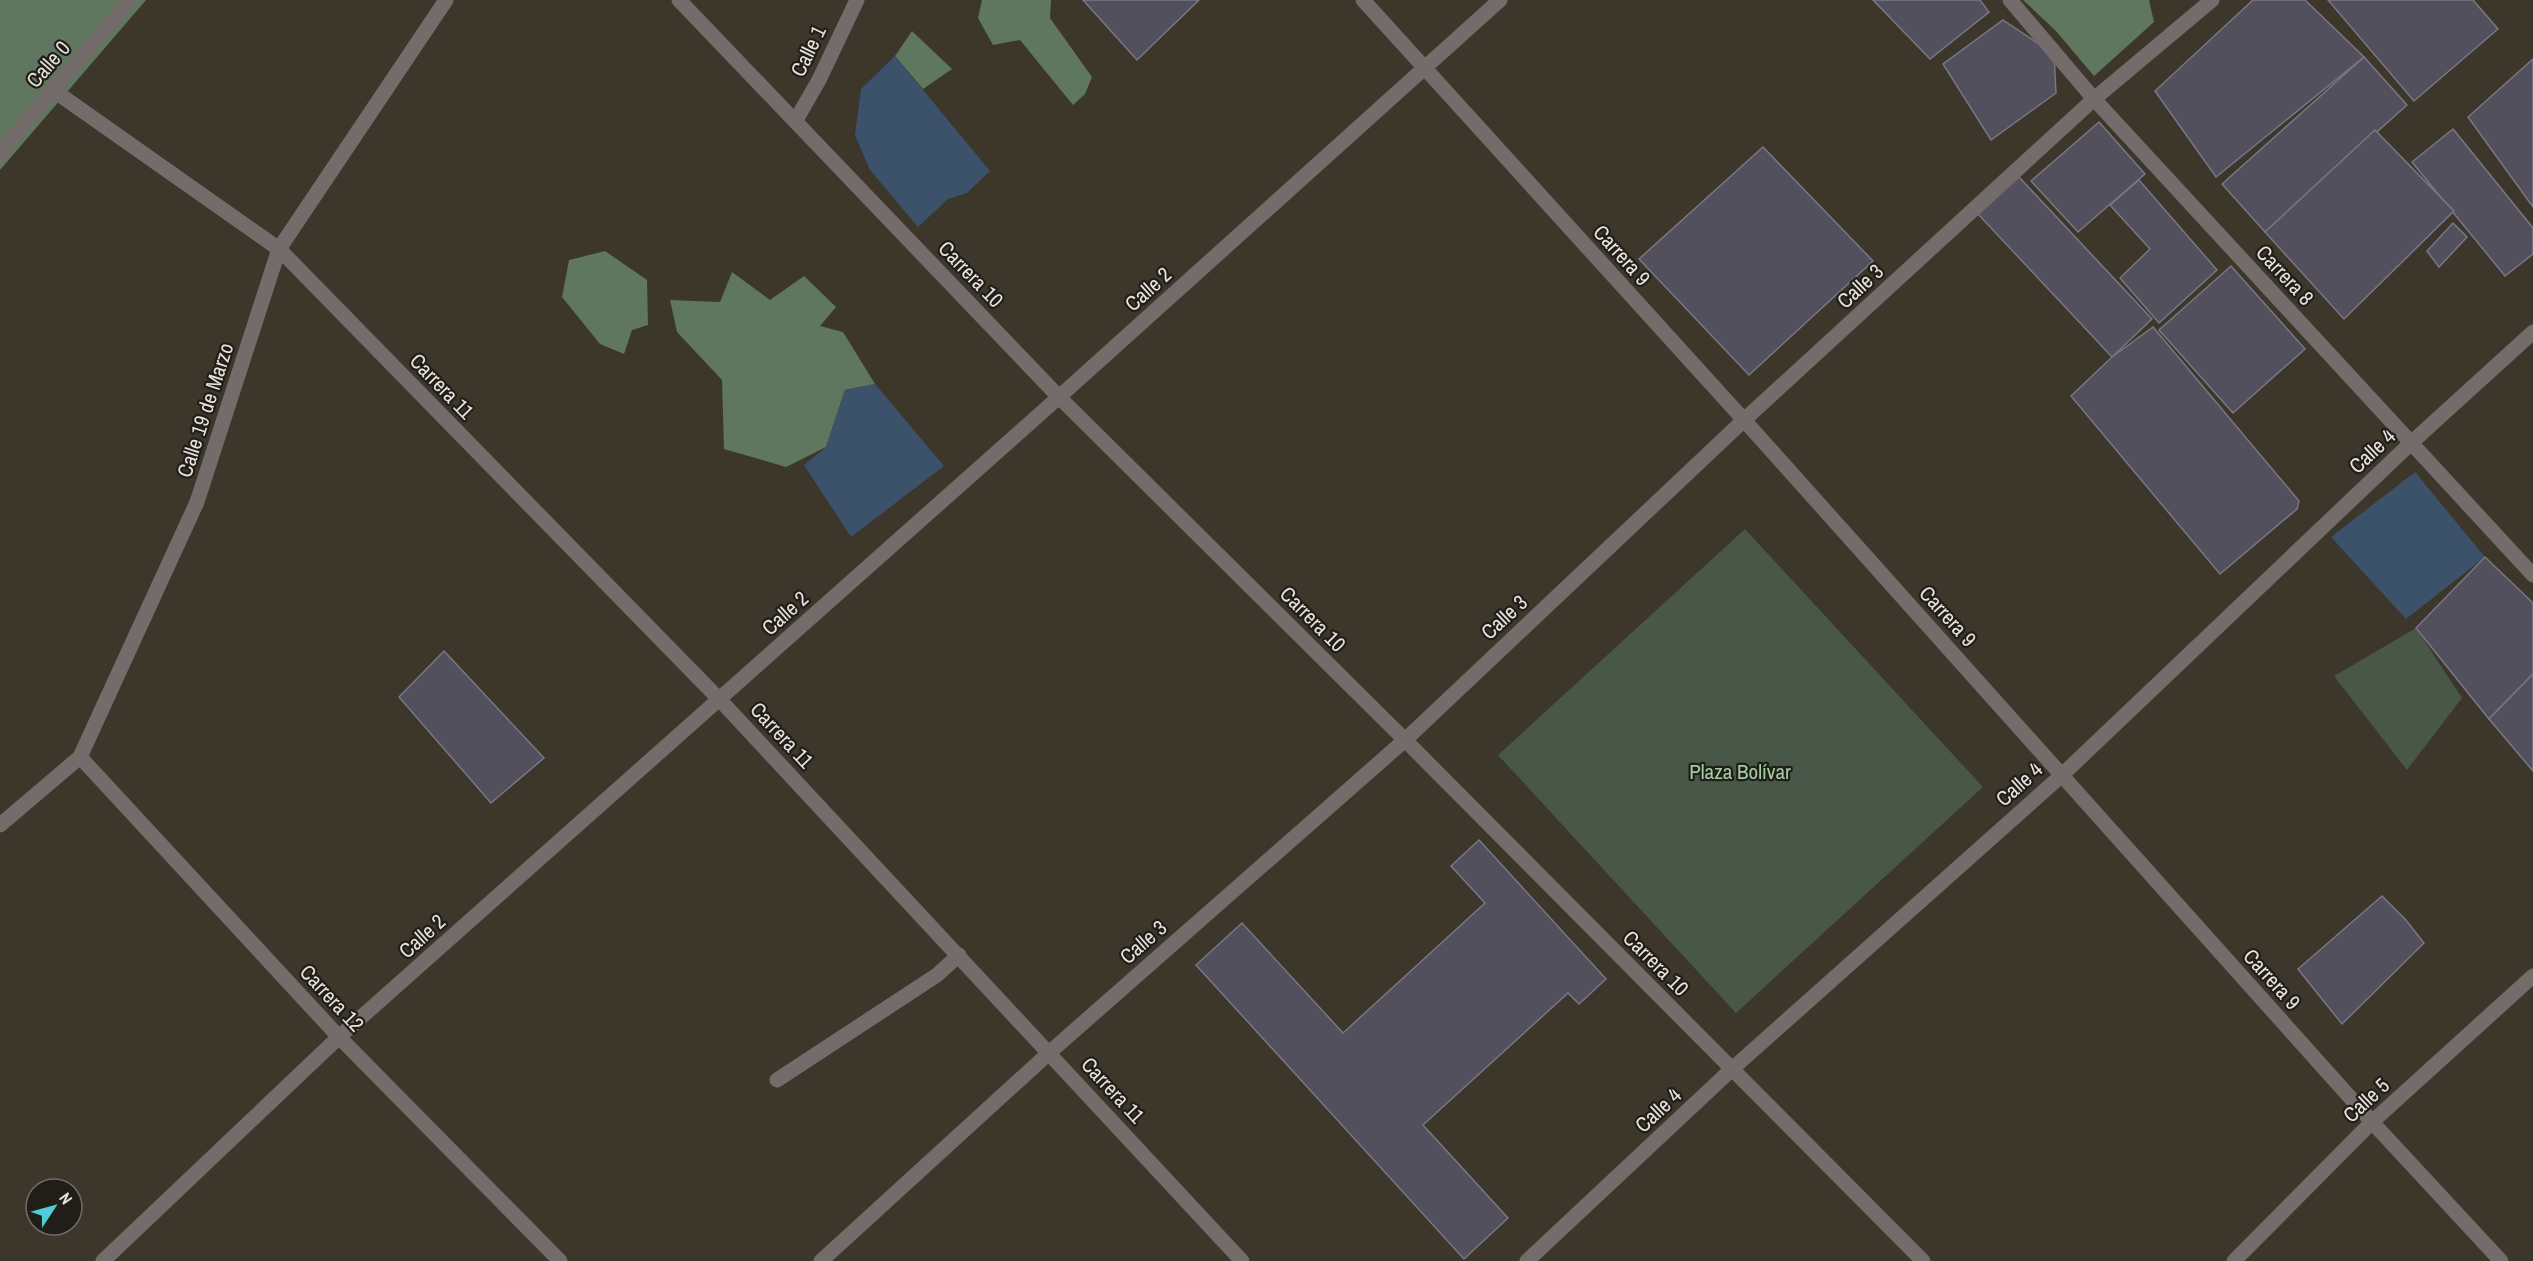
<svg xmlns="http://www.w3.org/2000/svg" width="2533" height="1261" viewBox="0 0 2533 1261" font-family="'Archivo Narrow',sans-serif">
<rect width="100%" height="100%" fill="#3c362b"/>
<g fill="#485748">
<path d="M1745 529 1983 787 1736 1013 1498 755Z"/>
<path d="M2416 628 2462 698 2407 770 2334 676Z"/>
</g>
<g fill="#5f775e">
<path d="M0 0H146L0 170Z"/>
<path d="M982 0H1051L1050 18 1092 77 1085 94 1073 105 1020 40 993 45 978 18Z"/>
<path d="M2023 0H2149L2154 22 2094 76 2056 31Z"/>
<path d="M912 31 952 69 923 89 895 56Z"/>
<path d="M605 251 647 280 648 325 632 330 624 354 600 344 562 297 569 260Z"/>
<path d="M732 272 770 300 804 276 836 307 820 326 843 332 875 384 845 390 826 447 786 467 724 449 722 380 677 332 670 300 720 302Z"/>
</g>
<g fill="#3b526a">
<path d="M895 56 990 171 967 193 948 199 918 227 870 170 855 135 861 89Z"/>
<path d="M875 384 944 466 851 537 804 465 826 447 845 390Z"/>
<path d="M2415 472 2485 557 2406 619 2331 537Z"/>
</g>
<g fill="#53505d" stroke="#7a7784" stroke-width="1.5">
<path d="M1083 0H1199L1137 60Z"/>
<path d="M1873 0H1980L1989 12 1930 59Z"/>
<path d="M2253 0H2305L2364 57 2216 177 2155 91Z"/>
<path d="M2328 0H2473L2498 29 2414 101Z"/>
<path d="M2003 20 2054 54 2056 93 1991 140 1943 64Z"/>
<path d="M2364 57 2407 105 2265 232 2222 184Z"/>
<path d="M2533 59V207L2468 117Z"/>
<path d="M2099 122 2145 174 2078 232 2031 181Z"/>
<path d="M2453 129 2533 228V254L2505 276 2412 162Z"/>
<path d="M2375 130 2454 211 2344 319 2265 232Z"/>
<path d="M1763 147 1873 261 1749 375 1639 259Z"/>
<path d="M2018 176 2152 319 2112 357 1978 214Z"/>
<path d="M2139 180 2217 270 2159 323 2120 278 2150 249 2110 205Z"/>
<path d="M2453 223 2467 237 2439 267 2427 251Z"/>
<path d="M2231 266 2305 349 2233 413 2159 330Z"/>
<path d="M2153 327 2299 501 2297 509 2220 574 2071 396 2112 357Z"/>
<path d="M2485 557 2533 603V674L2489 719 2416 628Z"/>
<path d="M444 651 544 758 491 803 399 697Z"/>
<path d="M2533 674V771L2489 719Z"/>
<path d="M1479 840 1606 979 1579 1004 1568 993 1423 1125 1508 1218 1464 1259 1196 965 1242 923 1343 1033 1485 903 1451 866Z"/>
<path d="M2382 896 2405 919 2424 943 2342 1024 2298 969Z"/>
</g>
<g fill="none" stroke-linecap="round" stroke-linejoin="round">
<g stroke="#736c6a" stroke-width="15">
<path d="M679 0 1059 397 1405 740 1923 1261"/>
<path d="M1363 0 1744 420 2372 1122 2501 1261"/>
<path d="M2010 0 2094 99 2533 575"/>
<path d="M53 90 279 249 720 700 1242 1261"/>
<path d="M796 120 819 80 857 0"/>
<path d="M0 156 16 133 130 0"/>
<path d="M80 757 339 1037 560 1261"/>
<path d="M0 825 80 757 197 502 279 249 446 0"/>
<path d="M777 1080 937 975 959 955"/>
<path d="M103 1261 339 1037 1059 397 1500 0"/>
<path d="M821 1261 1050 1052 1405 740 1744 420 2094 99 2212 0"/>
<path d="M1527 1261 1732 1069 2062 775 2411 443 2533 332"/>
<path d="M2234 1261 2372 1122 2533 976"/>
</g>
</g>
<g text-anchor="middle" dominant-baseline="central" stroke-width="4.5" stroke-linejoin="round" paint-order="stroke">
<g font-size="21" fill="#e7e3dc" stroke="#211e19">
<text transform="translate(808 51) rotate(-64)">Calle 1</text>
<text transform="translate(48 64) rotate(-49)">Calle 0</text>
<text transform="translate(1622 255) rotate(48)">Carrera 9</text>
<text transform="translate(971 274) rotate(46)">Carrera 10</text>
<text transform="translate(2285 275) rotate(47)">Carrera 8</text>
<text transform="translate(1860 286) rotate(-43)">Calle 3</text>
<text transform="translate(1148 289) rotate(-42)">Calle 2</text>
<text transform="translate(442 386) rotate(46)">Carrera 11</text>
<text transform="translate(205 410) rotate(-72)">Calle 19 de Marzo</text>
<text transform="translate(2372 451) rotate(-43)">Calle 4</text>
<text transform="translate(785 613) rotate(-42)">Calle 2</text>
<text transform="translate(1948 616) rotate(48)">Carrera 9</text>
<text transform="translate(1504 617) rotate(-43)">Calle 3</text>
<text transform="translate(1313 619) rotate(45)">Carrera 10</text>
<text transform="translate(782 735) rotate(47)">Carrera 11</text>
<text transform="translate(2019 784) rotate(-42)">Calle 4</text>
<text transform="translate(422 936) rotate(-42)">Calle 2</text>
<text transform="translate(1143 942) rotate(-41)">Calle 3</text>
<text transform="translate(1656 963) rotate(45)">Carrera 10</text>
<text transform="translate(2272 979) rotate(48)">Carrera 9</text>
<text transform="translate(332 998) rotate(47)">Carrera 12</text>
<text transform="translate(1113 1090) rotate(47)">Carrera 11</text>
<text transform="translate(2366 1100) rotate(-43)">Calle 5</text>
<text transform="translate(1658 1110) rotate(-43)">Calle 4</text>
</g>
<g font-size="21" fill="#a2cea1" stroke="#211e19">
<text x="1740" y="771">Plaza Bolívar</text>
</g>
</g>
<g transform="translate(54 1207) rotate(54)"><circle r="28" fill="#211e19" stroke="#706d67" stroke-width="1.5"/>
<path d="M0-4.5L10 22L0 15L-10 22Z" fill="#52cbd8"/>
<text y="-9" font-size="16" font-weight="bold" text-anchor="middle" fill="#e7e3dc">N</text>
</g>
</svg>
